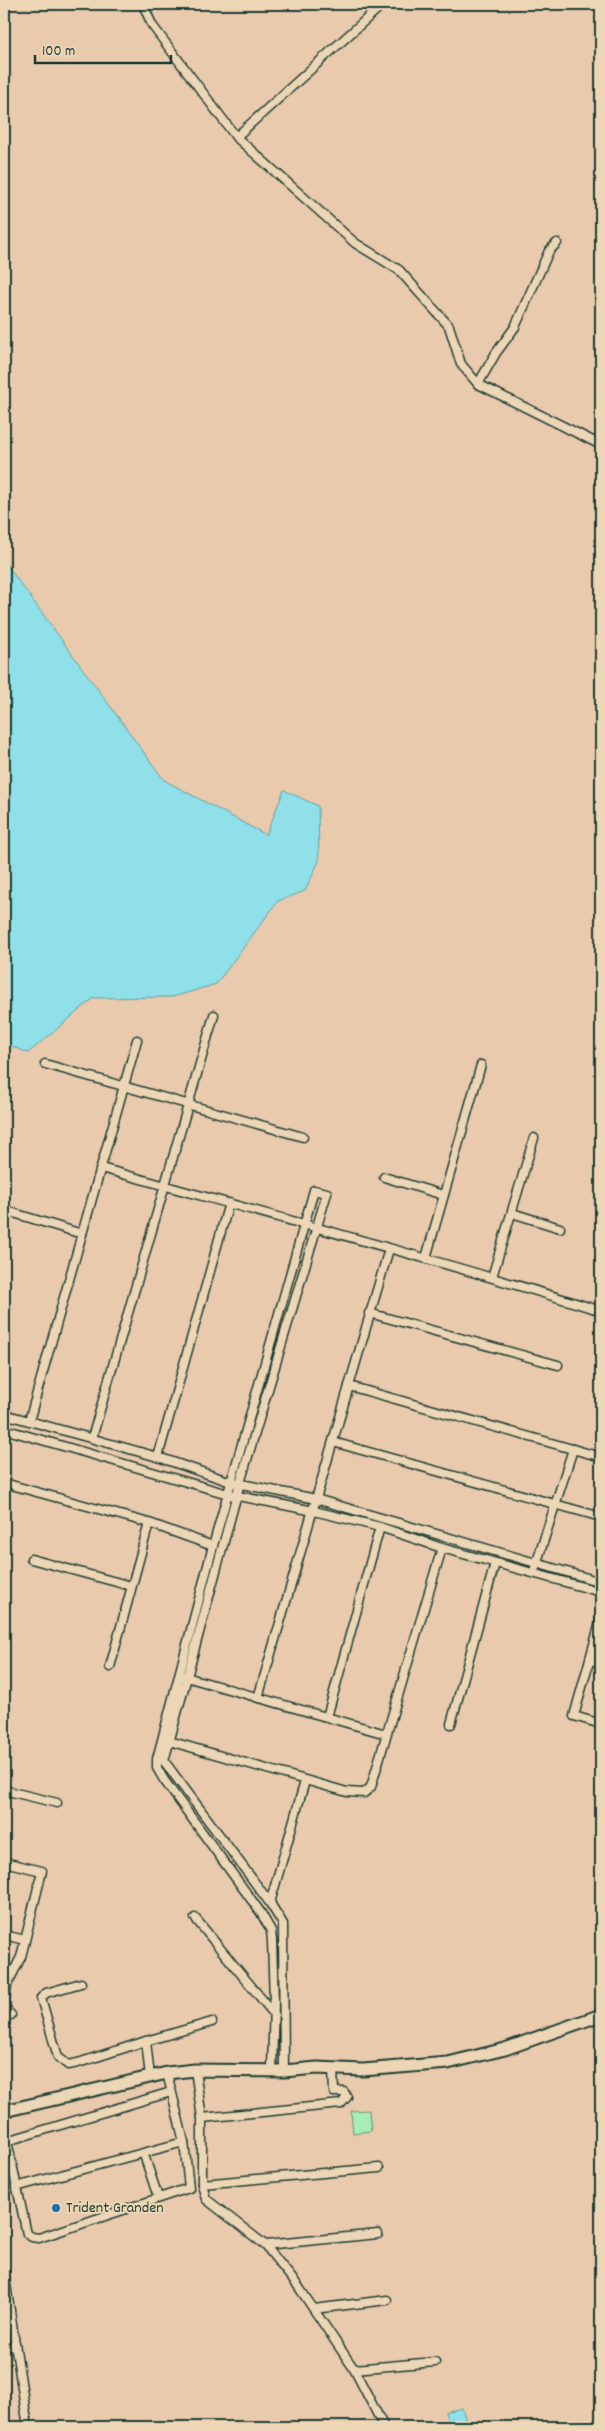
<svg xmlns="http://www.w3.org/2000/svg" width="605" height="2431" viewBox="0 0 605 2431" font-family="Dekko,sans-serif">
<rect width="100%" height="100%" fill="#eacaad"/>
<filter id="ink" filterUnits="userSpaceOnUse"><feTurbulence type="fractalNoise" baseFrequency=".02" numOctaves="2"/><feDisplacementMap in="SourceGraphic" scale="10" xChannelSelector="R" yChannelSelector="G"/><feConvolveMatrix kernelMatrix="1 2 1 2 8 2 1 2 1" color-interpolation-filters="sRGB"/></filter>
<g filter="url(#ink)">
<path fill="#a8ecb7" stroke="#649476" d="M369 2110 371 2131 353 2133 351 2111Z"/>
<g fill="#8fe0e9" stroke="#629fa1">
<path d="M4 561 164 780 266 835 284 790 318 806 319 861 305 891 278 901 216 984 173 997 94 998 28 1053 4 1043Z"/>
<path d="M462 2408 468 2427H449L445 2412Z"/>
</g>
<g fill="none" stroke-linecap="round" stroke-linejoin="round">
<defs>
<g id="minor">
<path d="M143 4 152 25 236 137 355 243 399 270 449 326 461 364 478 384 601 445"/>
<path d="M236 137 383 4"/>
<path d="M478 384 496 353 515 327 549 251 557 243"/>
<path d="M45 1064 303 1137"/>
<path d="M101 1168C266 1214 431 1258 595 1309"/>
<path d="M384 1177 443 1195"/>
<path d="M4 1210 82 1234"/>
<path d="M512 1213 560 1228"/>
<path d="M426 1258 481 1065"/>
<path d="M492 1277 534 1138"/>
<path d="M369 1313 558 1365"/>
<path d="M349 1386 601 1457"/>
<path d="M4 1414 158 1457 231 1482 316 1499 601 1582"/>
<path d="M29 1421 137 1040"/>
<path d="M4 1429 228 1494 314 1511 380 1527 442 1548 601 1592"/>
<path d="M92 1438 214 1015"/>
<path d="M333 1442 601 1517"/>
<path d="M158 1457 229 1203"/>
<path d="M4 1483 149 1523 213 1546"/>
<path d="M31 1559 131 1586"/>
<path d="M535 1568 573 1449"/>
<path d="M601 1619 574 1716 601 1724"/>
<path d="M591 1660 601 1663"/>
<path d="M110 1667 149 1523"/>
<path d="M186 1677 386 1734"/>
<path d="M258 1698 389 1249"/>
<path d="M327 1717 380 1527"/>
<path d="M451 1724 495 1563"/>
<path d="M169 1741 347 1792 364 1793 371 1787 442 1548"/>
<path d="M4 1790 57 1803"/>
<path d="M4 1862 42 1871 21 1957 7 1985 4 2006"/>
<path d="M270 1903 305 1781"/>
<path d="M195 1918 274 2014"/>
<path d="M4 1935 25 1940"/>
<path d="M81 1983 46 1993 41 1998 58 2057 68 2065 78 2063 146 2041 150 2077"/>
<path d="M4 2007 11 2015"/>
<path d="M146 2041 212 2022"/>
<path d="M195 2070 202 2118V2184L206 2199 265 2245 298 2286 354 2369 384 2427"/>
<path d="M272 2070 274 2002 272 1941 271 1931 261 1913 164 1780 157 1768V1759L213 1546 314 1190 327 1193 240 1483 164 1761 270 1903 283 1924 284 2071"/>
<path d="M167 2073 184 2142 189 2188 39 2238 32 2237 27 2234 7 2141 171 2092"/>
<path d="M202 2118 341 2104 347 2097 344 2092H334L333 2069"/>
<path d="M4 2127 7 2141"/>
<path d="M144 2155 158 2197"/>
<path d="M202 2184 379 2168"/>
<path d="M16 2187 184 2142"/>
<path d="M265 2245 378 2234"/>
<path d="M4 2272 28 2427"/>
<path d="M314 2309 387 2300"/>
<path d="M4 2347 15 2345"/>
<path d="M354 2369 435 2362"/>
</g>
<path id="secondary" d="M4 2111 167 2073 195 2070 284 2071 317 2068 363 2070 448 2063 505 2049 601 2015"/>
</defs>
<use href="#minor" stroke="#1f3d34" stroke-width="11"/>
<use href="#secondary" stroke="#1f3d34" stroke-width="15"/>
<use href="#minor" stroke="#ecd6b5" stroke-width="8"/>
<use href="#secondary" stroke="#ecd6b5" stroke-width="11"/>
</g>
</g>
<circle fill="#1f6fb2" stroke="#ecd6b5" stroke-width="2" cx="56" cy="2208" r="5"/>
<g text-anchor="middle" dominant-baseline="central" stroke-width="4" stroke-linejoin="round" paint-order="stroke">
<g font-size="16" fill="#1f3d34" stroke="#ecd6b5" text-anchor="start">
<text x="66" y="2208">Trident Granden</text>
</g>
</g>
<rect width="605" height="2431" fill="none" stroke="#ecd6b5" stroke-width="20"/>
<rect x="10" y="10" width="585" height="2411" fill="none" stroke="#1f3d34" stroke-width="2" filter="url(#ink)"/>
<path d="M35 55v8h136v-8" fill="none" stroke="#1f3d34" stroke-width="2.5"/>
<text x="42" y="55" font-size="15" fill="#1f3d34" stroke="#ecd6b5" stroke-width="4" paint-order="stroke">100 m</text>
</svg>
